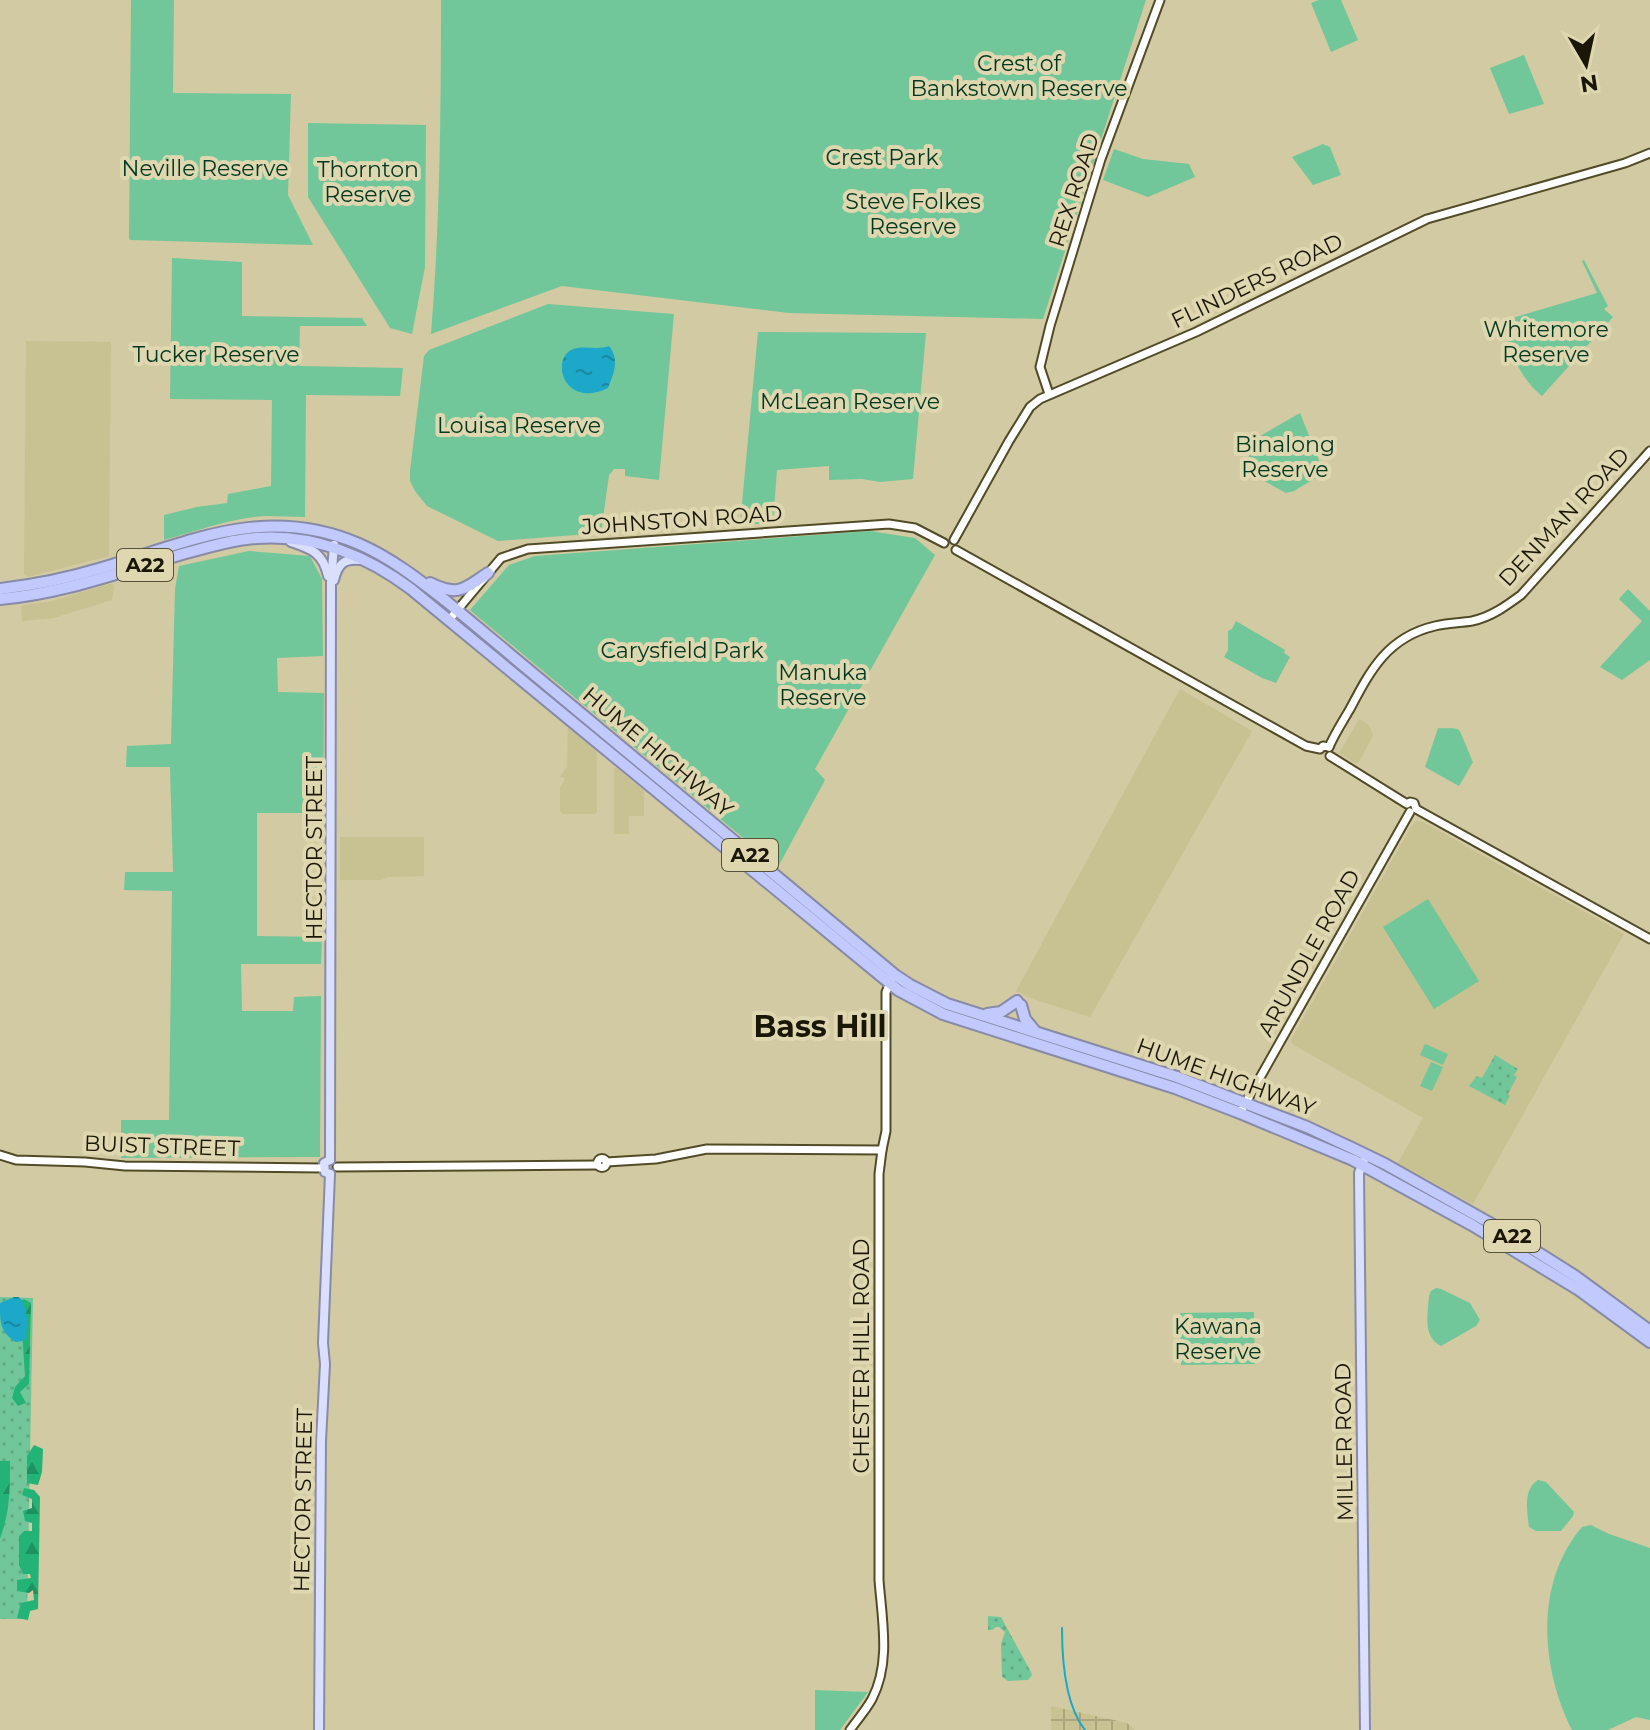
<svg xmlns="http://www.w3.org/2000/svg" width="1650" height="1730" viewBox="0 0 1650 1730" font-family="Montserrat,sans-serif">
<defs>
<pattern id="industrial-grid" width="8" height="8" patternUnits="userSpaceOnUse" patternTransform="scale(2)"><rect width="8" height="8" fill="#c8c191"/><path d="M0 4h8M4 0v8" fill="none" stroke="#aba57c"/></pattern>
<pattern id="grass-dots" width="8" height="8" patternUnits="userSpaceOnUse" patternTransform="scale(2)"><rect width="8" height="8" fill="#71c79a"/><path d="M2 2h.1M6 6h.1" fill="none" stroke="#61aa83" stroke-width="1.8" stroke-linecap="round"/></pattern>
<pattern id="forest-firs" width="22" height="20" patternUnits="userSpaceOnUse" patternTransform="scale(2)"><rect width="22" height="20" fill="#23b377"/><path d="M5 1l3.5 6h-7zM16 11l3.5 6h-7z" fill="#1e9160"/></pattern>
<pattern id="water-ripples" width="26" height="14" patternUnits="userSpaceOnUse" patternTransform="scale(2)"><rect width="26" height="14" fill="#1da7c8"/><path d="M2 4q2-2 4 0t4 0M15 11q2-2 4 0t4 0" fill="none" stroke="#1987a0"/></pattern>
</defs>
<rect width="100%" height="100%" fill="#d1caa2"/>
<g fill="#c8c191">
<path d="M26 341 111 342 109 556 28 577 24 574Z"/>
<path d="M110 584 114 585 112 600 54 618 22 621 21 607 23 605 48 602Z"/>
<path d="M1180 689 1252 731 1090 1017 1033 999 1016 991Z"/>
<path d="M1359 719 1369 725 1373 735 1359 762 1355 763 1339 753Z"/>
<path d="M568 727 595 750 597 754V811L595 814H563L560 811V788L565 778 560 777 567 767Z"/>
<path d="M616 768 644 791V816H629V834H614V769Z"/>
<path d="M1416 821 1423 822 1624 934 1473 1204 1398 1163 1423 1118 1292 1044 1291 1040 1412 825Z"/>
<path d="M340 837H424V876L388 877 381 880H340Z"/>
</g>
<path fill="url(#industrial-grid)" d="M1051 1706 1127 1723 1135 1730H1051Z"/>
<g fill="url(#grass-dots)">
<path d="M1495 1055 1518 1069 1514 1075 1517 1077 1508 1094 1510 1096 1505 1105 1469 1086 1477 1076 1482 1078Z"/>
<path d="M0 1297 33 1298 27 1619H0Z"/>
<path d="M988 1616 1001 1617 1031 1672 1032 1675 1028 1680 1008 1681 1002 1677 1001 1644 1005 1632 999 1627H996L992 1630H988Z"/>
</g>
<g fill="url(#forest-firs)">
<path d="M24 1299 31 1303 29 1384 20 1392 26 1403 18 1406 12 1398 15 1387 25 1376 20 1301Z"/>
<path d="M34 1445 43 1449 42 1472 38 1485 27 1483V1456Z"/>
<path d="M0 1461H10C10 1491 10 1511 0 1539Z"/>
<path d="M24 1488 34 1490 40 1497 38 1609 30 1611 28 1620 17 1618 21 1603 34 1600 33 1590 29 1593 17 1591V1580L31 1578 30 1574H23L19 1565V1536L24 1531H32V1523L25 1521 23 1511 32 1508V1499L22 1495Z"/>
</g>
<g fill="#71c79a">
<path d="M131 0H174L173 93 291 94 288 195 313 245 130 240 129 238Z"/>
<path d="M441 0H1146L1043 319 789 313 562 286 431 334C440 223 441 112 441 0Z"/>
<path d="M1319 0H1341L1358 40 1331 52 1311 3Z"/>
<path d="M1524 55 1544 104 1509 114 1490 68Z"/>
<path d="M308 123 426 125 425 267 412 334 390 328 308 197Z"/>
<path d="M1323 144 1330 147 1341 175 1313 185 1292 157Z"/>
<path d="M1114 149 1143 159 1189 164 1195 177 1148 197 1103 180Z"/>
<path d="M172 258 242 262V316L362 318 367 326H300L299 366 403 368 400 396 306 395 305 517C292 517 279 516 266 516 231 518 198 531 164 540V515L197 507 227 503 228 494 271 486 272 400 170 399Z"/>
<path d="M1584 260 1608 306 1604 309 1613 317 1542 396C1518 377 1510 349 1502 321L1597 293 1582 261Z"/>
<path d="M548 304 674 314 659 480 625 476V469H614L609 475 601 533 498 541 427 506 415 491 410 481V471L424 356 429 350Z"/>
<path d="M758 332 926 333 913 479 880 482 862 479 829 480V466L777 470 773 523 740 525Z"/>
<path d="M1300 413 1324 473 1294 491 1286 493 1244 470 1255 439Z"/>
<path d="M870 531 915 538 935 555 815 769 825 780 778 867 470 610 509 565 535 556Z"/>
<path d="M249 551 310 556 322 579 323 656 277 658 278 692 324 693 323 813H257V936L322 937 321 964H241L242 1011H293L294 997 321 996 320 1157 121 1158V1120H169L172 891 124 890 125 872H173L170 767H126L127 746 171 744 175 589 179 566Z"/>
<path d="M1628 589 1650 611V660L1622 680 1600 667 1642 621 1619 599Z"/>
<path d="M1236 621 1285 650 1284 653 1290 657 1276 683 1262 678 1224 657 1228 650V631L1232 629Z"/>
<path d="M1438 728C1443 729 1455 727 1459 730 1461 732 1470 756 1473 762L1459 786 1425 767Z"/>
<path d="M1428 899 1479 981 1434 1009 1383 927Z"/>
<path d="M1425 1044 1448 1054 1443 1065 1420 1055Z"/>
<path d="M1431 1062 1443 1067 1432 1091 1420 1086Z"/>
<path d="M1436 1288 1441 1289 1470 1303 1480 1320 1476 1326 1441 1346C1422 1336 1428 1314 1429 1296L1431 1291Z"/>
<path d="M1254 1312 1255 1364 1181 1365 1180 1313Z"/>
<path d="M1538 1480 1546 1482 1574 1512 1573 1516 1561 1531H1536L1529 1527C1527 1510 1523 1489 1538 1480Z"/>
<path d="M1591 1525 1609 1534 1650 1548V1720L1636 1717 1608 1730H1572C1541 1668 1534 1583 1582 1527Z"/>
<path d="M815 1690 868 1692 840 1730H815Z"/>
</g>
<g fill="url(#water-ripples)">
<path d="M609 346C620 360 614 373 608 388 566 409 550 362 571 350 583 344 597 351 609 346Z"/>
<path d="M14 1297H19C29 1309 27 1324 26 1338L23 1341 16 1342C0 1332 0 1323 0 1303Z"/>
</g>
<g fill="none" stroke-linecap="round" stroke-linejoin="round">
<path stroke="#1da7c8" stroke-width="2" d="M1062 1628C1062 1660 1065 1705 1085 1730"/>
<defs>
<g id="minor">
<path d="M1049 394 1040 367 1050 326 1101 159 1160 0"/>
<path d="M954 540 1009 441 1030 407 1040 399 1196 332 1427 219 1625 163 1650 153"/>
<path d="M956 550 1306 746 1320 749 1323 746 1329 747"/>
<path d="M449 620 501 558 528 549 889 524 915 528 944 543"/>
<path d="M1329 747C1335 733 1343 721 1350 709 1371 669 1388 637 1435 626 1447 623 1460 623 1472 621 1491 617 1506 606 1521 595L1650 451"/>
<path d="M1330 756 1407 804 1410 802 1414 803 1416 809 1650 939"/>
<path d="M1240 1113 1410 812"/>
<path d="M0 1155 16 1160 85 1162 125 1166 323 1168"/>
<circle cx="602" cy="1163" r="4.5"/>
<path d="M606 1162 656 1159 707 1149 882 1150"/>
<path d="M337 1167 597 1165"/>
<path d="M850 1730C857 1720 866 1710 872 1699 891 1663 882 1619 879 1580V1174L882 1150 886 1131V992L892 979"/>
</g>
<g id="major">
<path d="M291 542C312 549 323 553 328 576"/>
<path d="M334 580C338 564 344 558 360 560"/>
<path d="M330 1160 331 582 334 545"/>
<path d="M1364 1160 1359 1173 1365 1730"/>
<path d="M330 1174 325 1172 324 1163 330 1160"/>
<path d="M319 1730 321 1441 325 1364 323 1343 330 1174"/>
</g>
<g id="highway">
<path d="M430 583C459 597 464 589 488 573"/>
<path d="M0 589C35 585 69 578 102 568 191 541 267 504 359 544 391 558 418 579 446 601L895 975 910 985 947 1004 1177 1077 1307 1127 1352 1148 1385 1164 1504 1231 1575 1276 1650 1331"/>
<path d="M0 599C61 594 120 572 179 555 205 548 230 540 257 538 314 534 367 556 411 589L898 990 943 1014 1175 1088 1240 1113 1353 1160 1472 1225 1579 1290 1650 1342"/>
<path d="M1021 1005 1025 1019 1034 1030"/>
<path d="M987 1014 1001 1012 1017 1001"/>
</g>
</defs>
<use href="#minor" stroke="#524b27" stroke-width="11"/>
<use href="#major" stroke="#878ba7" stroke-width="12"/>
<use href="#highway" stroke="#878ba7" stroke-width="14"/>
<use href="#minor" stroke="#fff" stroke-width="7"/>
<use href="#major" stroke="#dadffe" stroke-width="8"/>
<use href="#highway" stroke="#c2c9fd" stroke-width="10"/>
</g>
<g text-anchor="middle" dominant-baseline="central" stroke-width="8" stroke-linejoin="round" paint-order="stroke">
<g fill="#ded7af" stroke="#55513a" stroke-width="2">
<rect x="117" y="549" width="56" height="32" rx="6"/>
<rect x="722" y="839" width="56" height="32" rx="6"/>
<rect x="1484" y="1220" width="56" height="32" rx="6"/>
</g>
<g font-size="20" font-weight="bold" fill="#1a1708">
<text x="145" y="565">A22</text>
<text x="750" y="855">A22</text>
<text x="1512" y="1236">A22</text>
</g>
<g font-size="22" fill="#003820" stroke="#ded7af">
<text x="1019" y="63">Crest of<tspan x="1019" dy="25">Bankstown Reserve</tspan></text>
<text x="882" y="157">Crest Park</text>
<text x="205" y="168">Neville Reserve</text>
<text x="368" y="169">Thornton<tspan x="368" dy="25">Reserve</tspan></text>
<text x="913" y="201">Steve Folkes<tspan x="913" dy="25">Reserve</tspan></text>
<text x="1546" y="329">Whitemore<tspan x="1546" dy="25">Reserve</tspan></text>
<text x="216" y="354">Tucker Reserve</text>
<text x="850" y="401">McLean Reserve</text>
<text x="519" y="425">Louisa Reserve</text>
<text x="1285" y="444">Binalong<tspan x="1285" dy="25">Reserve</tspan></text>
<text x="682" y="650">Carysfield Park</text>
<text x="823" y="672">Manuka<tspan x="823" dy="25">Reserve</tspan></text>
<text x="1218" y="1326">Kawana<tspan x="1218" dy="25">Reserve</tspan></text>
</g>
<g font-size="22" fill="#1a1708" stroke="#ded7af">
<text transform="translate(1074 190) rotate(-72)">REX ROAD</text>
<text transform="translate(1257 281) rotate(-26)">FLINDERS ROAD</text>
<text transform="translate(1564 517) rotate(-47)">DENMAN ROAD</text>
<text transform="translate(682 520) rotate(-4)">JOHNSTON ROAD</text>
<text transform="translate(658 752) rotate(40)">HUME HIGHWAY</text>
<text transform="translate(314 848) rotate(-90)">HECTOR STREET</text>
<text transform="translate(1309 953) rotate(-61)">ARUNDLE ROAD</text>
<text transform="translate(1226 1077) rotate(20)">HUME HIGHWAY</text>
<text transform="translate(162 1146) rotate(2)">BUIST STREET</text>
<text transform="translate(861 1356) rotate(-90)">CHESTER HILL ROAD</text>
<text transform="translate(1344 1442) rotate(-91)">MILLER ROAD</text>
<text transform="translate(303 1500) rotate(-89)">HECTOR STREET</text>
</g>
<g font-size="30" font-weight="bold" fill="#1a1708" stroke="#ded7af">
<text x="820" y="1026">Bass Hill</text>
</g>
</g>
<g transform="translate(1586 64) rotate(171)" stroke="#ded7af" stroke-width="6" paint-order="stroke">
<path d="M0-6L14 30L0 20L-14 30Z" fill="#1a1708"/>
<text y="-12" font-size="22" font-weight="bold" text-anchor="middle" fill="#1a1708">N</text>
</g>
</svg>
